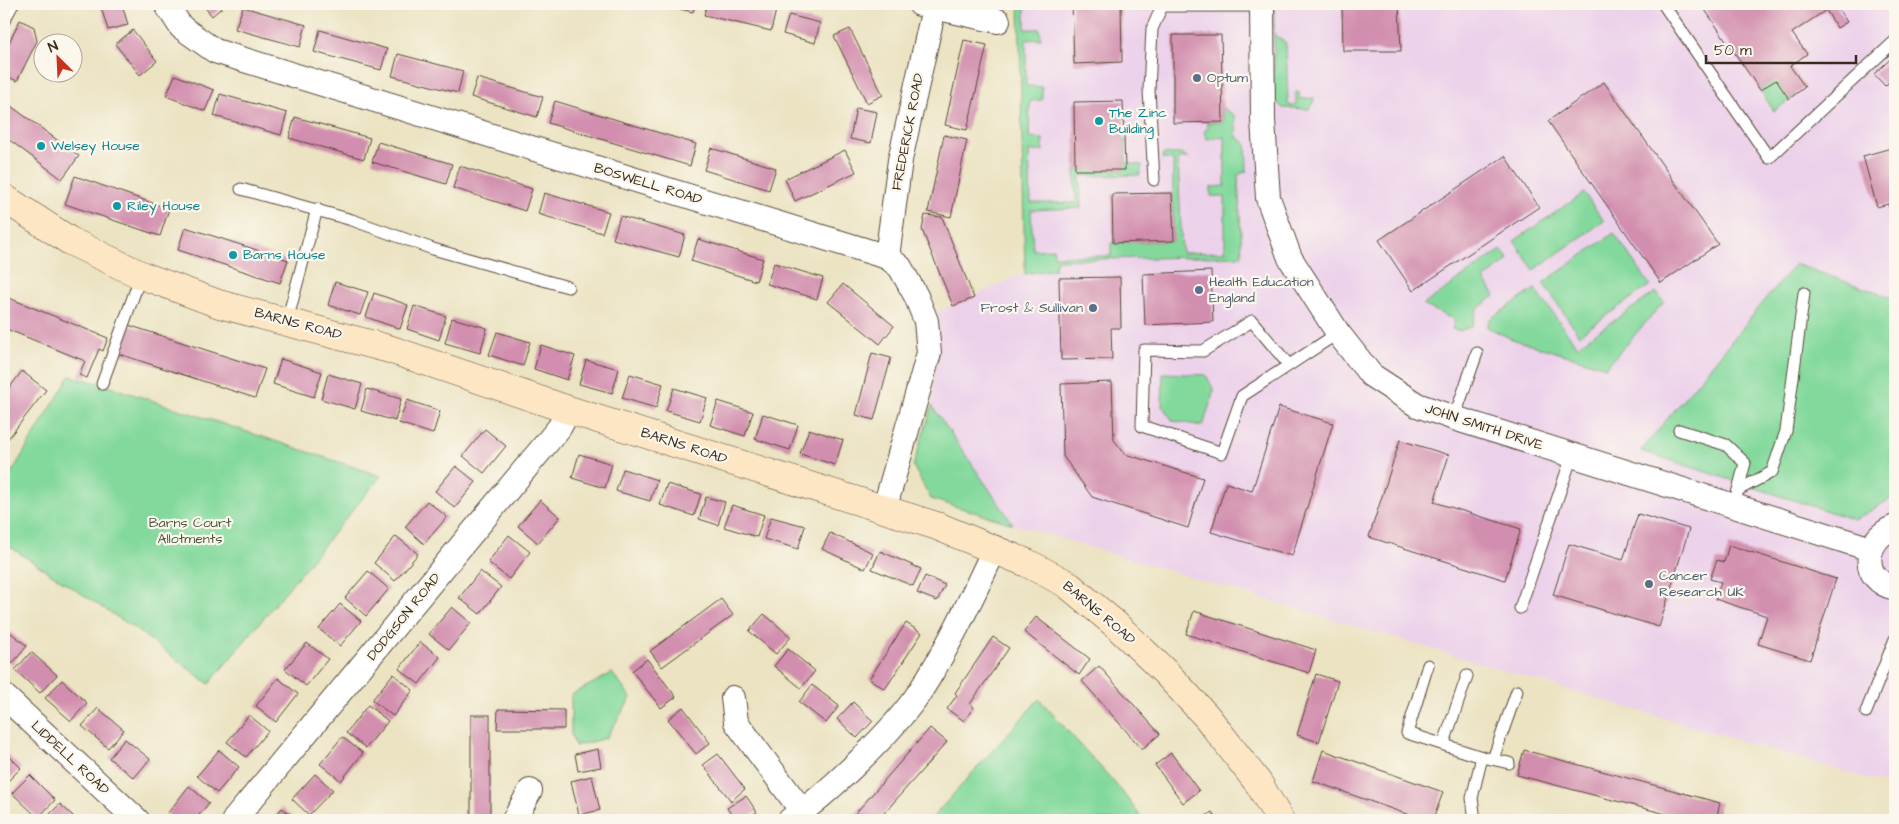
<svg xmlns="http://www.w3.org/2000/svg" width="1899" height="824" viewBox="0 0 1899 824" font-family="'Architects Daughter',sans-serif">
<rect width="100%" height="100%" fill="#fbf7ec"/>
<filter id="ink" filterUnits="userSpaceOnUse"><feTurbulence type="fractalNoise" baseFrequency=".02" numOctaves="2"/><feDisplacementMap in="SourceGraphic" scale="10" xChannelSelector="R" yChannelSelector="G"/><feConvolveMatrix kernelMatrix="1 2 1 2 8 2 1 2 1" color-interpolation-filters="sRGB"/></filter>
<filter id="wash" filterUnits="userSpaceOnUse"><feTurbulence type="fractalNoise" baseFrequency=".0096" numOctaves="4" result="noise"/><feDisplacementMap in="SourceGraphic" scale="20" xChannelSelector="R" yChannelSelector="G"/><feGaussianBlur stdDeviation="1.12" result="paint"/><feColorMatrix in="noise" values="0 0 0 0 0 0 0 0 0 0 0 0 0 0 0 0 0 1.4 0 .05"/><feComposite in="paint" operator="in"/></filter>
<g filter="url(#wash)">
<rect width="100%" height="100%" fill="#ebe3c2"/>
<path fill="#ecd1ea" d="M1019 4H1895V787L1013 524 932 406 939 317 937 312 1025 273Z"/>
<g fill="#83d99c" stroke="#5f825d">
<path d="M1019 4H1025V29H1040L1041 39 1026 40V86L1042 87V100L1030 101 1029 138 1043 139V151H1029L1031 203H1076L1075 170H1124V140H1126V163L1142 165 1140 175 1080 176 1081 208 1031 210 1033 250 1054 249V256H1111V243L1173 241V160L1163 159V154H1183L1188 158H1178L1182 253 1225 252V197L1211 196V187L1225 186V137L1207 139 1204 132 1208 127 1206 123 1223 122V108L1235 116 1237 137 1246 143 1247 171 1238 175 1242 256 1056 260 1055 269 1025 274Z"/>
<path d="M1274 4V35L1286 43 1288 103 1290 106 1296 104V92H1299L1300 99 1314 98 1313 104 1309 109 1283 108 1274 100Z"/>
<path d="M1779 73 1795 96 1774 111 1758 87Z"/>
<path d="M1584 193 1604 221 1534 270 1514 241Z"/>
<path d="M1614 233 1650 285 1579 335 1543 283Z"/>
<path d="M1501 250 1509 260 1484 279 1495 296 1477 309 1472 326 1460 331 1452 329 1455 320 1423 305Z"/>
<path d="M1795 264 1895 299V496L1855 520 1641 451Z"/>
<path d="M1535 289 1577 346 1656 292 1664 302 1606 367 1512 339 1487 327 1490 319Z"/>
<path d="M1163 373 1206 375 1214 390 1203 426 1173 421 1162 406Z"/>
<path d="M70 376 102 384 381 476 209 684 137 630 4 543V485Z"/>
<path d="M932 406 1013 524 931 499 913 466Z"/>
<path d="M612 673 631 698 606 738 575 746 571 734V695Z"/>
<path d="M1039 699 1121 790 1143 820H935L933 817Z"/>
</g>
<g id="blocks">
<g fill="#d28eae">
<path d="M100 4H122L128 25 108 30Z"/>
<path d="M202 4H226L212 16Z"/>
<path d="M657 4H695L693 12Z"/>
<path d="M707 4H751L776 10 771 31 704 15Z"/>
<path d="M1072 4H1121L1122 62 1074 64Z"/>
<path d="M1342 4H1399L1401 51H1343Z"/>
<path d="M1701 4H1835L1847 22 1837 28 1826 10 1792 33 1807 54 1790 66 1805 87 1789 99 1776 80 1760 90Z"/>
<path d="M243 7 306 25 300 47 235 29Z"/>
<path d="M789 15 820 23 815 43 783 34Z"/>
<path d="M20 20 34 27 37 41 17 81 4 75V53Z"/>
<path d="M850 29 883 95 867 103 834 36Z"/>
<path d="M133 30 157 61 140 75 115 44Z"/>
<path d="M320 30 387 49 381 70 314 52Z"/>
<path d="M1173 35H1221L1223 122 1173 123Z"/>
<path d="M964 40 987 45 967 130 945 125Z"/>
<path d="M398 54 463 71 458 93 392 76Z"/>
<path d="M1895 55V76L1885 86 1874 74Z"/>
<path d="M175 75 214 90 205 111 166 96Z"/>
<path d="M477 78 543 97 537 117 471 97Z"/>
<path d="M1604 82 1718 244 1661 283 1548 121Z"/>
<path d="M220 94 287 113 281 135 214 116Z"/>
<path d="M4 101 79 156 62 179 4 136Z"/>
<path d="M555 101 696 144 690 166 548 123Z"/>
<path d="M1123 101 1125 170H1075L1074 102Z"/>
<path d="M856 108 877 112 871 143 850 139Z"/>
<path d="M295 117 370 138 364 159 289 138Z"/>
<path d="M944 135 967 140 951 217 928 212Z"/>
<path d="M378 142 452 164 446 184 372 162Z"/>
<path d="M1895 147V227L1888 204 1877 207 1863 156Z"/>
<path d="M711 148 776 168 769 190 704 170Z"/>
<path d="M845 150 856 172 795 201 785 179Z"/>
<path d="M1505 156 1539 207 1413 291 1379 240Z"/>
<path d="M460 166 532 189 525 211 453 188Z"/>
<path d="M75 176 169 209 160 236 65 204Z"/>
<path d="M544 193 609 212 602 233 538 214Z"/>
<path d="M1172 193 1174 241 1113 243 1112 194Z"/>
<path d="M925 215 942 217 974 298 953 306 922 230Z"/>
<path d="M620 216 685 235 679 257 613 239Z"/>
<path d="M185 227 288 260 280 283 178 250Z"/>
<path d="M698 239 763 259 756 281 691 261Z"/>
<path d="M774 263 823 278 817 299 767 284Z"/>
<path d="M1211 271 1213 322 1145 325 1143 274Z"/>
<path d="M1120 277 1121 328H1111L1112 359 1061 360 1059 278Z"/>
<path d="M335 282 368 292 360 315 328 305Z"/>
<path d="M843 284 894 326 880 344 828 302Z"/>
<path d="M374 293 408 305 400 329 366 317Z"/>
<path d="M4 296 108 338 103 351 99 349 87 378 79 375 85 361 4 328Z"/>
<path d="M414 306 446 316 439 340 407 329Z"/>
<path d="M452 318 487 328 480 353 445 343Z"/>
<path d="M125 324 265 369 255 398 116 353Z"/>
<path d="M497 332 530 342 523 366 489 355Z"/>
<path d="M541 345 575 356 567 380 534 369Z"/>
<path d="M872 353 891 358 874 420 856 415Z"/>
<path d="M281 359 322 372 314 397 273 384Z"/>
<path d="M586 360 619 369 612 393 579 384Z"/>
<path d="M22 371 46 390 4 444V395Z"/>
<path d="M328 374 362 384 355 409 321 399Z"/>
<path d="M630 374 663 384 656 408 622 398Z"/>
<path d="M1112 382 1114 440 1125 454 1203 478 1188 528 1092 497 1063 456 1061 384Z"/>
<path d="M674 388 707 398 700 421 666 411Z"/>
<path d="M367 389 401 399 395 421 361 411Z"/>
<path d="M407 400 440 411 433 434 399 423Z"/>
<path d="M718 401 753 412 745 436 710 425Z"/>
<path d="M1279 407 1333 423 1292 556 1211 532 1226 483 1252 491Z"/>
<path d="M763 414 798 425 790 450 755 439Z"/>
<path d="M485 429 506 446 484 473 463 456Z"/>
<path d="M809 429 843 440 835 465 800 454Z"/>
<path d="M1400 440 1449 455 1434 502 1521 529 1505 580 1369 537Z"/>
<path d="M579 454 612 464 605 488 572 478Z"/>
<path d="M456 466 476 482 455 508 435 491Z"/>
<path d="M623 469 657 480 650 501 616 491Z"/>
<path d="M667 484 701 494 694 516 660 505Z"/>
<path d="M706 497 725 502 718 525 699 519Z"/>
<path d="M540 500 560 517 538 543 518 526Z"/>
<path d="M427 501 447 517 424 544 405 527Z"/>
<path d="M732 505 764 515 757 537 724 527Z"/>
<path d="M1638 514 1689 529 1659 627 1553 595 1569 544 1623 560Z"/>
<path d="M771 517 805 526 798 549 764 539Z"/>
<path d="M830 533 873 553 865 569 822 549Z"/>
<path d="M509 535 530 552 509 579 488 562Z"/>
<path d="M396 536 418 554 395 581 374 563Z"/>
<path d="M1729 545 1836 579 1810 660 1758 644 1767 616 1715 599 1721 582 1710 579 1717 560 1724 562Z"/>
<path d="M880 551 921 569 913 586 872 569Z"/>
<path d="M368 571 389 589 366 616 345 598Z"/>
<path d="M480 571 501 587 480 614 459 598Z"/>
<path d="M925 576 945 585 937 601 917 593Z"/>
<path d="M721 599 733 615 662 667 650 651Z"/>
<path d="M340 604 361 621 340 646 319 629Z"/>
<path d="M452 607 471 623 449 650 429 634Z"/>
<path d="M1194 611 1316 650 1309 673 1186 634Z"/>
<path d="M764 614 791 637 776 654 749 631Z"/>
<path d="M1036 617 1090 659 1079 675 1024 632Z"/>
<path d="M906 623 922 633 885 689 869 679Z"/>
<path d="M4 627 27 646 12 664 4 657Z"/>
<path d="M993 637 1009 648 970 704 974 707 964 721 947 709 957 695 955 693Z"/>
<path d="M420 642 440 657 419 684 399 669Z"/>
<path d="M307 643 328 659 306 686 285 669Z"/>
<path d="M788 649 815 671 801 688 774 666Z"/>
<path d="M31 652 57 675 40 693 15 670Z"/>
<path d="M647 659 676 697 661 708 632 671Z"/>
<path d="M1099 666 1160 734 1142 749 1082 681Z"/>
<path d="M393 674 413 690 393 716 372 700Z"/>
<path d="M1316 674 1338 681 1319 742 1297 735Z"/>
<path d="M278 678 298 694 276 722 256 706Z"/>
<path d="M62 680 87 703 71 721 45 698Z"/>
<path d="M812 685 839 706 826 723 799 702Z"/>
<path d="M853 702 873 721 857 738 837 719Z"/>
<path d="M368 705 388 721 366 748 346 733Z"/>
<path d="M683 707 710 743 696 754 668 719Z"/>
<path d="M98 708 124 730 108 748 82 726Z"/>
<path d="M498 709 564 710V729H497Z"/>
<path d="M249 715 268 731 246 757 227 742Z"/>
<rect x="471" y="715" width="19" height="105"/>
<path d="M930 728 947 742 878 820H860L854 815Z"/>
<path d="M342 737 363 753 341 781 320 764Z"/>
<path d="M125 739 150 759 134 778 109 758Z"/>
<path d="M598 749 601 767 578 771 575 754Z"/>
<path d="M219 750 239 767 217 793 197 776Z"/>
<path d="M1323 750 1443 792 1433 820H1423L1313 781Z"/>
<path d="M1524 750 1720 803 1716 820H1689L1517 775Z"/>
<path d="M4 751 21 768 4 785Z"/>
<path d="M1171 753 1199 791 1183 803 1155 765Z"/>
<path d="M718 754 745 789 731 801 703 765Z"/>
<path d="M315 774 333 790 309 815 292 799Z"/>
<path d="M30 775 55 800 38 818 12 793Z"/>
<path d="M592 776 600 810 579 815 571 781Z"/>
<path d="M189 786 209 803 195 820H175L167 814Z"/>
<path d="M746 796 757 812 743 820H735L727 808Z"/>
<path d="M60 804 72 815 77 820H44Z"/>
<path d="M282 808 297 820H272Z"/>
<path d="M1212 812 1218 820H1200Z"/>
</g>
</g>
</g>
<g filter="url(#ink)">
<use href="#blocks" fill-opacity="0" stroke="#554637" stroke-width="1"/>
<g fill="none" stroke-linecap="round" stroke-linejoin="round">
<defs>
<g id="lane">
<path d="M1663 4 1769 158 1895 41"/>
<path d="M1162 6H1262"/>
<path d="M4 21 13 4"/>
<path d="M1154 180 1149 90 1152 29 1162 6"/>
<path d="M241 189 352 220 433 249 568 287"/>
<path d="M287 321 317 209"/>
<path d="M1288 364 1252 321 1203 351 1144 350 1142 426 1222 453 1242 396 1338 333"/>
<path d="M102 384 141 275"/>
<path d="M1454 418 1477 353"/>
<path d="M1679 430 1726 445 1745 463 1737 494"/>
<path d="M1738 490 1772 472 1786 431 1804 293"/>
<path d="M1520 608 1572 456"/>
<path d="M1428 665 1407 733 1482 757 1509 763"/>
<path d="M1866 712 1895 639"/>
<path d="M1444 743 1467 676"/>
<path d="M1493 759 1517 691"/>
<path d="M1475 820 1472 798 1482 757"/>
</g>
<g id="street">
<path d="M166 4 181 27 215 51 887 257 900 267 916 296 926 321 929 353 884 510"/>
<path d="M920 4 998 21"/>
<path d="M1262 4 1263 120 1268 198 1290 258 1338 333 1371 375 1417 405 1454 418 1871 549"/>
<path d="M887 257 900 160 934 8"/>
<path d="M1895 527C1863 539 1859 580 1895 588"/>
<path d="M4 696 137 820"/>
<path d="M733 698 736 722 802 811"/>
<path d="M234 820 559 428 569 410"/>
<path d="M514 820 530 791"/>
<path d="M790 820C827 795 894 730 919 693 949 647 972 597 995 548"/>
</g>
<path id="secondary" d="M4 198 70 241 141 275 219 304 389 349 569 410 937 526 1027 563 1067 584 1115 624 1167 674 1207 717 1259 784 1280 820"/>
</defs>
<use href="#lane" stroke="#554637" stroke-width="13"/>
<use href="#street" stroke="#554637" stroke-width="26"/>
<use href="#secondary" stroke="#554637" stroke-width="29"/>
<use href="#lane" stroke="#fff" stroke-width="11"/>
<use href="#street" stroke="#fff" stroke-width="24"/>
<use href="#secondary" stroke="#fce6c4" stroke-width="28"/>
</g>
</g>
<g fill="#5c6f8a" stroke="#fbf7ec" stroke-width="2">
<circle cx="1197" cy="78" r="5"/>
<circle cx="1199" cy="290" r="5"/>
<circle cx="1093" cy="308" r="5"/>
<circle cx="1649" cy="584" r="5"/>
</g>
<g fill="#0f9aa8" stroke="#fbf7ec" stroke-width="2">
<circle cx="1099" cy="121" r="5"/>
<circle cx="41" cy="146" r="5"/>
<circle cx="117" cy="206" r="5"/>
<circle cx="233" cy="255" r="5"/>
</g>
<g text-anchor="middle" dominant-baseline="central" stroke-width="4.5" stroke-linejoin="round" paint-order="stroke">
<g font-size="14" fill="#4e5e75" stroke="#fbf7ec" text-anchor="start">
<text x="1207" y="78">Optum</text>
<text x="1209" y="282">Health Education<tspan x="1209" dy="16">England</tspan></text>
<text x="1083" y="308" text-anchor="end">Frost &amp; Sullivan</text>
<text x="1659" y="576">Cancer<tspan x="1659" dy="16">Research UK</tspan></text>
</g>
<g font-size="14" fill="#0d838f" stroke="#fbf7ec" text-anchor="start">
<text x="1109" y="113">The Zinc<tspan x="1109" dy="16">Building</tspan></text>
<text x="51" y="146">Welsey House</text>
<text x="127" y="206">Riley House</text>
<text x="243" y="255">Barns House</text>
</g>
<g font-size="14" fill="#3b2a1e" stroke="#fbf7ec">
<text transform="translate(908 132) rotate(-79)">FREDERICK ROAD</text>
<text transform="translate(648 184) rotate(17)">BOSWELL ROAD</text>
<text transform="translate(298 324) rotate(15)">BARNS ROAD</text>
<text transform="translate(1484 427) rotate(18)">JOHN SMITH DRIVE</text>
<text transform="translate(684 446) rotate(18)">BARNS ROAD</text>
<text transform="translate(1099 613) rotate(40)">BARNS ROAD</text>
<text transform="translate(404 617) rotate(-51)">DODGSON ROAD</text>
<text transform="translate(70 758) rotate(43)">LIDDELL ROAD</text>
</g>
<g font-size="14" fill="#4d563e" stroke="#fbf7ec">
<text x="190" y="523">Barns Court<tspan x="190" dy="16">Allotments</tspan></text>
</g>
</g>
<rect width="1899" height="824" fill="none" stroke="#fbf7ec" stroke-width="20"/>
<g transform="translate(58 58) rotate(336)"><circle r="24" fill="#fbf7ec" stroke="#aea59a"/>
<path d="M0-4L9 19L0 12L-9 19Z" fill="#c8321e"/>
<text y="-8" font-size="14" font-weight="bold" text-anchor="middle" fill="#3b2a1e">N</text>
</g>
<path d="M1706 55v8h150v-8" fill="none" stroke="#3b2a1e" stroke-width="2.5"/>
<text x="1714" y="55" font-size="15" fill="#3b2a1e" stroke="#fbf7ec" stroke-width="4" paint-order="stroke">50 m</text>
</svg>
